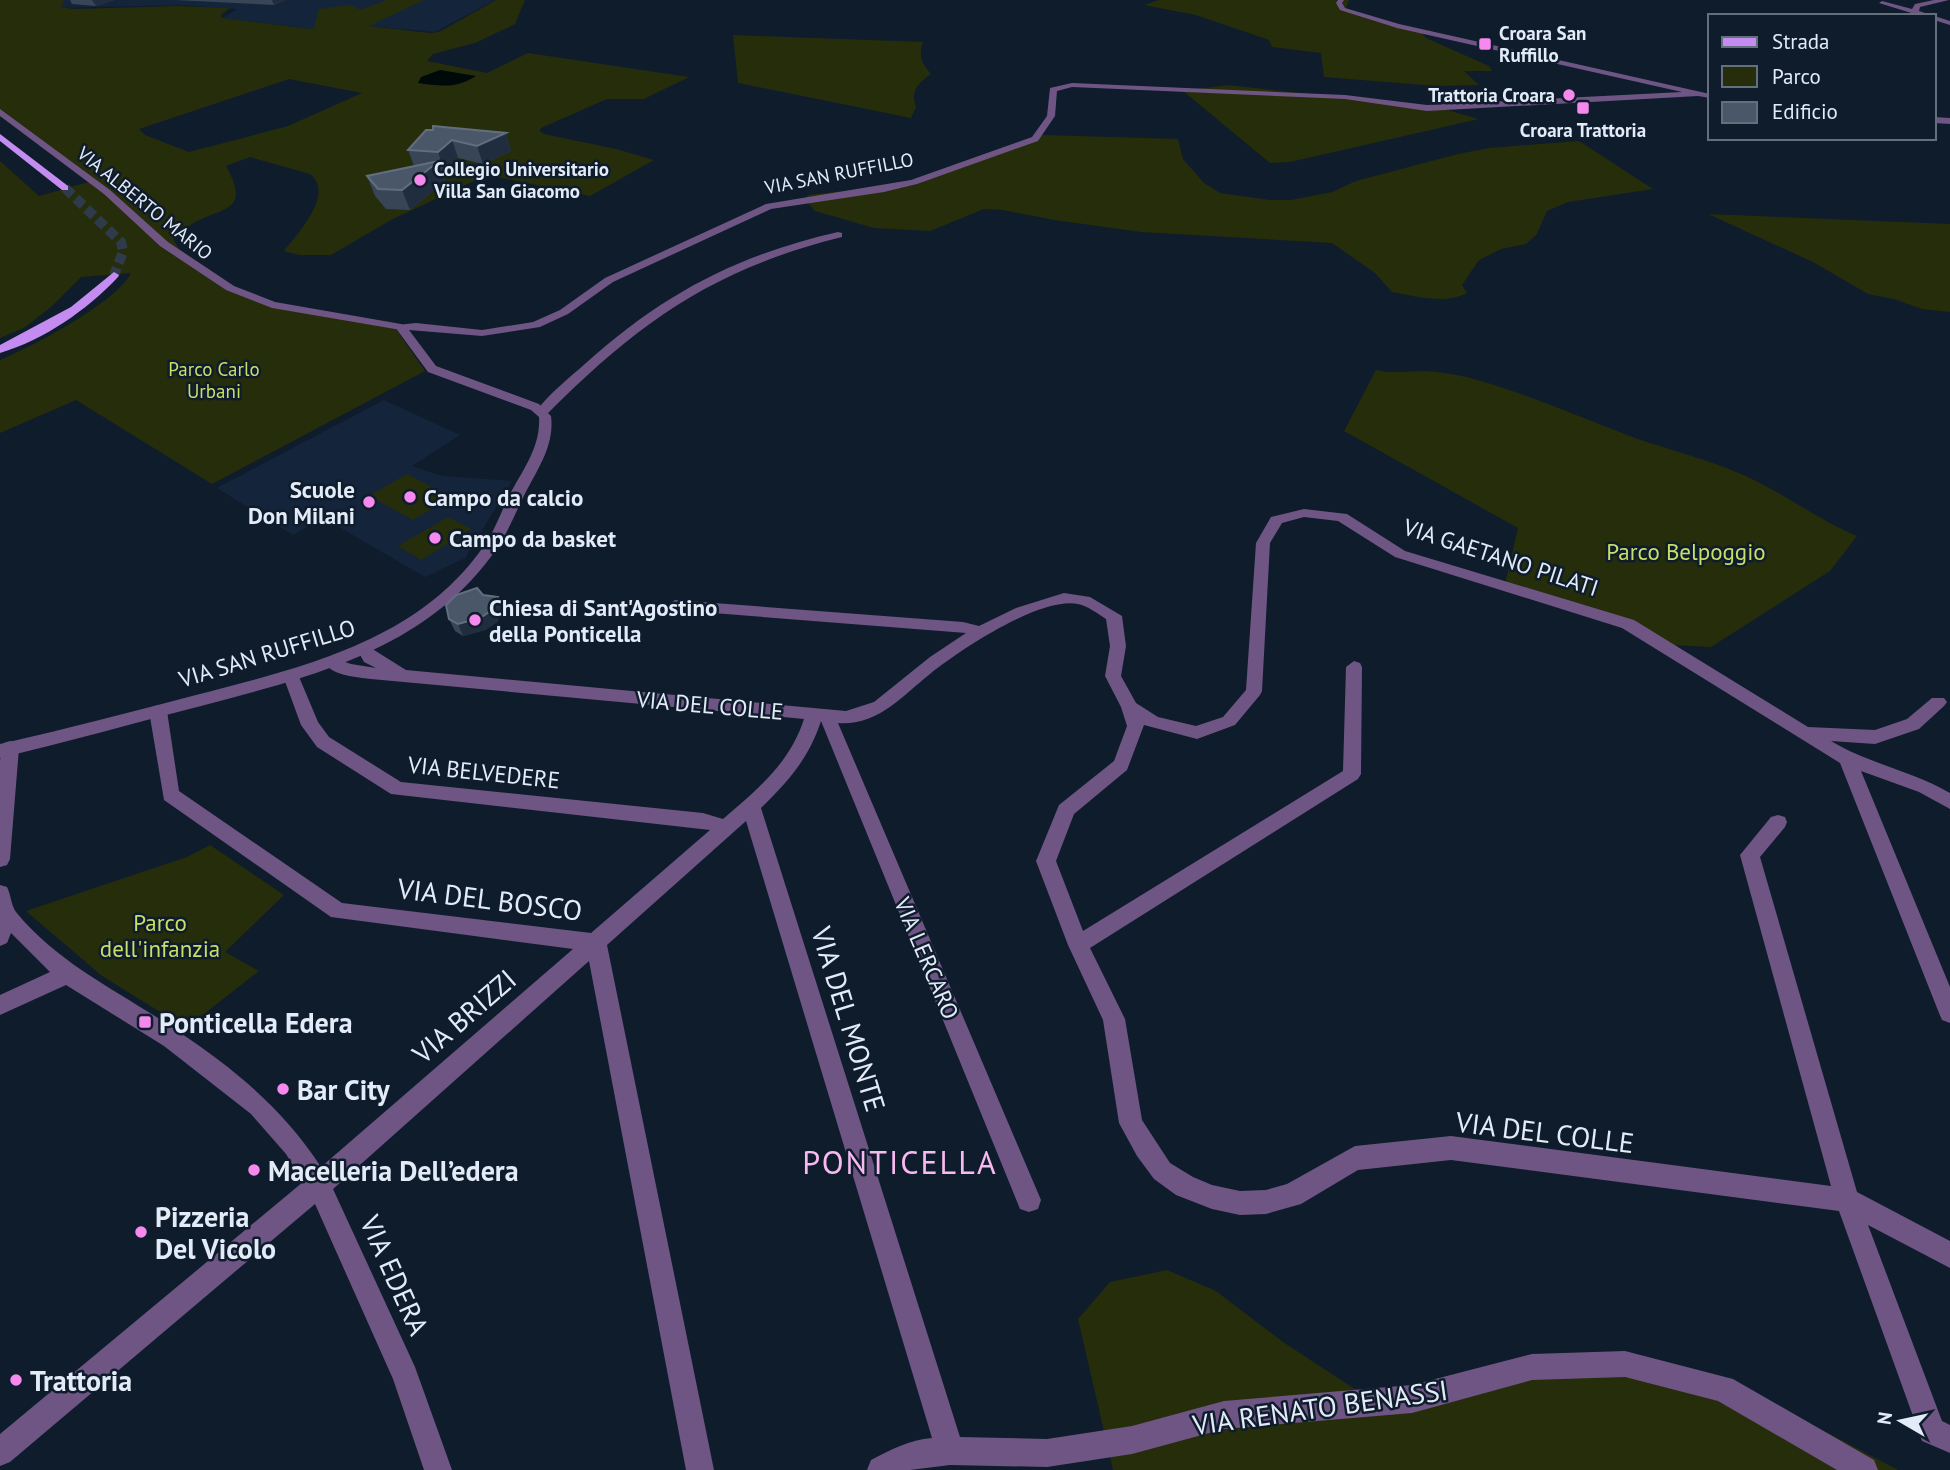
<svg xmlns="http://www.w3.org/2000/svg" width="1950" height="1470" viewBox="0 0 1950 1470" font-family="'PT Sans',sans-serif">
<rect width="100%" height="100%" fill="#0f1c2c"/>
<g fill="#14253b">
<path d="M60 0H495L435 32 370 26 310 29 223 18 237 9 184 5 51 8Z"/>
<path d="M384 400 460 435 412 466 442 476 512 481 465 558 425 577 327 520 325 516 293 535 217 488Z"/>
</g>
<g fill="#262d0b" fill-rule="evenodd">
<path d="M0 0H64L61 7 74 9 177 6 230 8 221 15 223 18 310 29 314 28 319 9 350 5 361 10 386 0H424L369 26 430 33 439 32 496 0H525L515 24 475 43 433 54 427 61 487 73 528 53 689 77 644 99H607L541 128 540 131 544 134 616 149 654 160 590 196 487 175 391 220 331 255H299L284 251C298 233 335 194 310 174L250 157 226 166C252 213 222 206 192 224 185 228 179 234 173 239L186 260 262 303 391 322 425 371 212 484 76 400 0 433V360C31 347 116 303 131 273L81 277 51 307 24 328 0 338V161L39 196 92 181 11 120 0 117ZM289 79 362 93 288 126 189 152 145 135 139 129Z"/>
<path d="M1159 0H1349L1346 8C1370 22 1396 27 1422 33L1426 38 1489 66 1492 71H1464L1479 85 1436 86 1324 77 1321 53 1272 47 1269 40 1196 15 1144 5Z"/>
<path d="M733 35 923 42C918 56 922 64 931 74 918 83 910 91 916 107L911 118 738 83Z"/>
<path d="M1227 85 1440 108 1479 119 1290 162 1270 163 1183 91Z"/>
<path d="M1043 135 1178 139 1183 159 1204 183 1220 193 1270 200H1291L1332 192 1356 181 1458 154 1489 148 1579 141 1653 189 1568 202 1547 211 1537 234 1526 244 1501 249 1479 260 1462 285 1467 293C1445 305 1415 296 1392 292L1375 273 1332 243 1141 232 1054 220 1003 210 984 209 930 231 874 228 815 211 808 203 807 195 902 185 1013 149Z"/>
<path d="M1708 214 1950 224V312L1922 309 1894 299 1868 294 1813 262Z"/>
<path d="M1376 370C1393 374 1407 371 1424 371 1446 372 1470 377 1491 384 1540 399 1587 420 1635 438 1670 450 1707 459 1741 474 1781 491 1816 519 1857 536L1830 571 1711 647 1671 645 1505 584 1518 528 1344 431Z"/>
<path d="M407 474 451 497 413 520 369 496Z"/>
<path d="M448 517 471 529 421 560 398 546Z"/>
<path d="M210 845 284 895 225 952 259 971 186 1028 102 976 26 911 187 857Z"/>
<path d="M1167 1270 1216 1291 1283 1342 1367 1397 1528 1360 1734 1395 1828 1433 1898 1470H1113L1078 1319 1110 1282Z"/>
</g>
<path fill="#00090a" d="M440 70 476 76C456 89 440 86 418 83L421 77Z"/>
<g fill="none" stroke-linecap="round" stroke-linejoin="round">
<path stroke="#2f3b4a" stroke-width="10" stroke-dasharray="10 5" stroke-linecap="butt" d="M65 188 121 242 123 252 114 275"/>
<g fill="#6e5584" fill-rule="evenodd">
<path d="M1934 0H1949L1920 7 1919 11 1950 21V25L1934 20V16H1921L1879 3 1882 1 1912 9 1915 4Z"/>
<path d="M0 109 110 190 168 242 234 286 275 302 401 324 407 327 401 330 272 308 226 290 160 246 104 194 0 116Z"/>
<path d="M838 232 842 233V237C713 269 639 322 547 414L542 415 536 411C550 393 569 378 586 363 663 294 737 255 838 232Z"/>
<path d="M1304 509 1347 514 1405 551 1634 620 1808 727 1875 730 1907 719 1932 698H1944L1947 702 1944 706 1919 729 1875 744 1831 741C1869 764 1913 771 1950 793V809L1919 792 1861 771 1950 987V1023L1942 1020 1939 1013 1840 763 1622 628 1395 557 1338 521 1304 517 1282 523 1270 543 1262 691 1260 695 1235 725 1197 739 1144 725 1127 770 1074 814 1056 861 1083 931 1343 771 1346 667 1354 661 1360 663 1362 667 1361 774 1358 779 1090 948 1125 1019 1142 1120 1170 1163 1193 1177 1212 1185 1240 1191 1266 1190 1287 1184 1355 1146 1451 1136 1831 1186 1740 855 1771 817 1778 815 1785 817 1787 822 1785 827 1760 857 1857 1192 1950 1241V1268L1868 1225 1942 1421 1950 1425V1453L1922 1441 1839 1211 1451 1160 1358 1170 1301 1204 1266 1214 1240 1215 1212 1209 1176 1195 1154 1179 1137 1156 1119 1123 1103 1020 1068 945 1036 861 1059 805 1114 761 1127 726 1121 707 1105 676 1110 646 1106 619C1098 614 1088 606 1078 604 1039 597 960 650 930 674 902 696 878 726 838 723L1041 1200 1038 1209 1029 1212 1020 1209 821 721C809 758 788 782 761 808L960 1437 1047 1439 1132 1426 1224 1401 1412 1385 1532 1354 1625 1351 1733 1379 1874 1460 1878 1470H1837L1718 1401 1625 1377 1532 1380 1412 1413 1224 1429 1132 1454 1047 1467 950 1465 910 1470H867L871 1460C892 1449 909 1440 932 1438L746 821 607 945 714 1470H686L589 961 333 1189 415 1367 452 1470H424L393 1379 315 1204 10 1462 0 1466V1434L303 1182 286 1154 251 1114 164 1046 66 985 0 1015V995L50 972 11 933 7 943 0 946V885L7 887C11 895 11 905 16 912 60 966 123 993 179 1032 236 1070 284 1110 321 1167L573 949 331 917 164 800 149 711 152 707 158 705 167 711 179 791 342 903 591 933 710 830 391 794 317 747 301 725 283 676 285 672H297L318 722 329 737 401 782 703 813 723 819C757 790 790 763 804 719L371 679C356 677 335 676 325 664L333 658 351 664 376 668 364 662 358 651 366 645 406 670 846 711 874 702 930 657 966 633 675 610 667 605 675 600 963 622 979 626 1016 608 1064 593 1090 597 1122 616 1126 646 1121 676 1136 703 1158 717 1196 726 1223 717 1246 690 1256 543 1271 517Z"/>
<path d="M10 741 16 743 19 748 10 859 7 865 0 867V760L4 743Z"/>
</g>
<g fill="#6e5584" fill-rule="evenodd">
<path d="M1338 0H1344L1342 3 1345 8 1399 24 1710 94V98L1698 96 1427 111 1345 99 1072 87 1057 91 1055 116 1038 141 917 184 884 192 771 209 613 282 568 314 540 327 482 336 409 330 436 366 539 404 551 416C555 448 535 472 522 500 515 514 509 529 501 542 433 648 314 676 201 706 134 723 67 742 0 758V744C66 729 131 712 196 695 303 667 425 640 489 538 496 526 501 513 507 500 520 473 541 449 539 417L531 410 428 372 395 327 397 325 416 323 482 330 533 322 560 310 605 278 766 204 911 180 1032 137 1047 116 1050 88 1072 83 1345 95 1427 105 1682 92 1397 28 1340 10 1336 3Z"/>
<path d="M1934 117 1950 118V124L1934 123Z"/>
</g>
<g fill="#c48cf1" fill-rule="evenodd">
<path d="M0 134 68 186V190H62L0 141Z"/>
<path d="M114 272 119 275 118 277C87 310 44 340 0 353V345L71 307Z"/>
</g>
</g>
<g fill="#384557">
<path d="M70 0H114L96 6 72 4Z"/>
<path d="M175 0H285L274 5Z"/>
<path d="M426 130 506 133 511 151 483 164 458 158 444 170H442L445 181 410 210 386 209 375 196 367 176 414 166 408 150Z"/>
<path d="M503 609 497 622 485 630 463 636 455 631 449 619Z"/>
</g>
<g fill="#202d3f">
<path d="M92 0H114L96 6Z"/>
<path d="M272 0H285L274 5Z"/>
<path d="M506 133 511 151 483 164 477 146Z"/>
<path d="M452 140 458 158 444 170 438 152Z"/>
<path d="M439 161 445 181 410 210 402 190Z"/>
<path d="M498 597 503 609 497 622 485 630 463 636 458 624Z"/>
</g>
<g fill="#4a5768" stroke="#626e7f" stroke-width="2">
<path d="M433 126 506 133 477 146 452 140 438 152 408 150 426 130H433Z"/>
<path d="M439 161 402 190 378 189 367 176Z"/>
<path d="M477 588 483 595 498 597 492 610 480 618 458 624 449 619 446 605 456 595Z"/>
</g>
<g fill="#f589ee" stroke="#0f1c2c" stroke-width="2.5">
<rect x="1478" y="37" width="14" height="14" rx="3.5"/>
<circle cx="1569" cy="95" r="7"/>
<rect x="1576" y="101" width="14" height="14" rx="3.5"/>
<circle cx="420" cy="180" r="7"/>
<circle cx="410" cy="497" r="7"/>
<circle cx="369" cy="502" r="7"/>
<circle cx="435" cy="538" r="7"/>
<circle cx="475" cy="620" r="7"/>
<rect x="138" y="1015" width="14" height="14" rx="3.5"/>
<circle cx="283" cy="1089" r="7"/>
<circle cx="254" cy="1170" r="7"/>
<circle cx="141" cy="1232" r="7"/>
<circle cx="16" cy="1380" r="7"/>
</g>
<g text-anchor="middle" dominant-baseline="central" stroke-width="5" stroke-linejoin="round" paint-order="stroke">
<g font-size="19" font-weight="bold" fill="#e2ebf7" stroke="#0f1c2c" text-anchor="start">
<text x="1499" y="33">Croara San<tspan x="1499" dy="22">Ruffillo</tspan></text>
<text x="1555" y="95" text-anchor="end">Trattoria Croara</text>
<text x="1583" y="130" text-anchor="middle">Croara Trattoria</text>
<text x="434" y="169">Collegio Universitario<tspan x="434" dy="22">Villa San Giacomo</tspan></text>
</g>
<g font-size="19" fill="#e2ebf7" stroke="#0f1c2c">
<text transform="translate(839 173) rotate(-11)">VIA SAN RUFFILLO</text>
<text transform="translate(145 203) rotate(39)">VIA ALBERTO MARIO</text>
</g>
<g font-size="19" fill="#c8df68" stroke="#0f1c2c">
<text x="214" y="369">Parco Carlo<tspan x="214" dy="22">Urbani</tspan></text>
</g>
<g font-size="23" font-weight="bold" fill="#e2ebf7" stroke="#0f1c2c" text-anchor="start">
<text x="355" y="489" text-anchor="end">Scuole<tspan x="355" dy="26">Don Milani</tspan></text>
<text x="424" y="497">Campo da calcio</text>
<text x="449" y="538">Campo da basket</text>
<text x="489" y="607">Chiesa di Sant'Agostino<tspan x="489" dy="26">della Ponticella</tspan></text>
</g>
<g font-size="23" fill="#c8df68" stroke="#0f1c2c">
<text x="1686" y="551">Parco Belpoggio</text>
<text x="160" y="922">Parco<tspan x="160" dy="26">dell'infanzia</tspan></text>
</g>
<g font-size="23" fill="#e2ebf7" stroke="#0f1c2c">
<text transform="translate(1501 557) rotate(18)">VIA GAETANO PILATI</text>
<text transform="translate(267 653) rotate(-17)">VIA SAN RUFFILLO</text>
<text transform="translate(710 705) rotate(5)">VIA DEL COLLE</text>
<text transform="translate(484 772) rotate(6)">VIA BELVEDERE</text>
<text transform="translate(927 958) rotate(67)">VIA LERCARO</text>
</g>
<g font-size="28" fill="#e2ebf7" stroke="#0f1c2c">
<text transform="translate(490 899) rotate(7)">VIA DEL BOSCO</text>
<text transform="translate(464 1016) rotate(-41)">VIA BRIZZI</text>
<text transform="translate(849 1019) rotate(73)">VIA DEL MONTE</text>
<text transform="translate(1545 1132) rotate(7)">VIA DEL COLLE</text>
<text transform="translate(395 1275) rotate(66)">VIA EDERA</text>
<text transform="translate(1320 1407) rotate(-8)">VIA RENATO BENASSI</text>
</g>
<g font-size="28" font-weight="bold" fill="#e2ebf7" stroke="#0f1c2c" text-anchor="start">
<text x="159" y="1022">Ponticella Edera</text>
<text x="297" y="1089">Bar City</text>
<text x="268" y="1170">Macelleria Dell’edera</text>
<text x="155" y="1216">Pizzeria<tspan x="155" dy="32">Del Vicolo</tspan></text>
<text x="30" y="1380">Trattoria</text>
</g>
<g font-size="32" letter-spacing="2" fill="#f6b9f0" stroke="#0f1c2c">
<text x="900" y="1162">PONTICELLA</text>
</g>
</g>
<rect x="1708" y="14" width="228" height="126" fill="#0f1c2c" stroke="#636f7d" stroke-width="2"/>
<rect x="1722" y="37" width="35" height="10" fill="#c48cf1" stroke="#636f7d" stroke-width="2"/>
<text x="1772" y="49" font-size="21" fill="#e2ebf7">Strada</text>
<rect x="1722" y="66" width="35" height="21" fill="#262d0b" stroke="#636f7d" stroke-width="2"/>
<text x="1772" y="84" font-size="21" fill="#e2ebf7">Parco</text>
<rect x="1722" y="102" width="35" height="21" fill="#4a5768" stroke="#636f7d" stroke-width="2"/>
<text x="1772" y="119" font-size="21" fill="#e2ebf7">Edificio</text>
<g transform="translate(1901 1421) rotate(279)" stroke="#0f1c2c" stroke-width="5" paint-order="stroke">
<path d="M0-5L12 26L0 18L-12 26Z" fill="#e2ebf7"/>
<text y="-10" font-size="19" font-weight="bold" text-anchor="middle" fill="#e2ebf7">N</text>
</g>
</svg>
